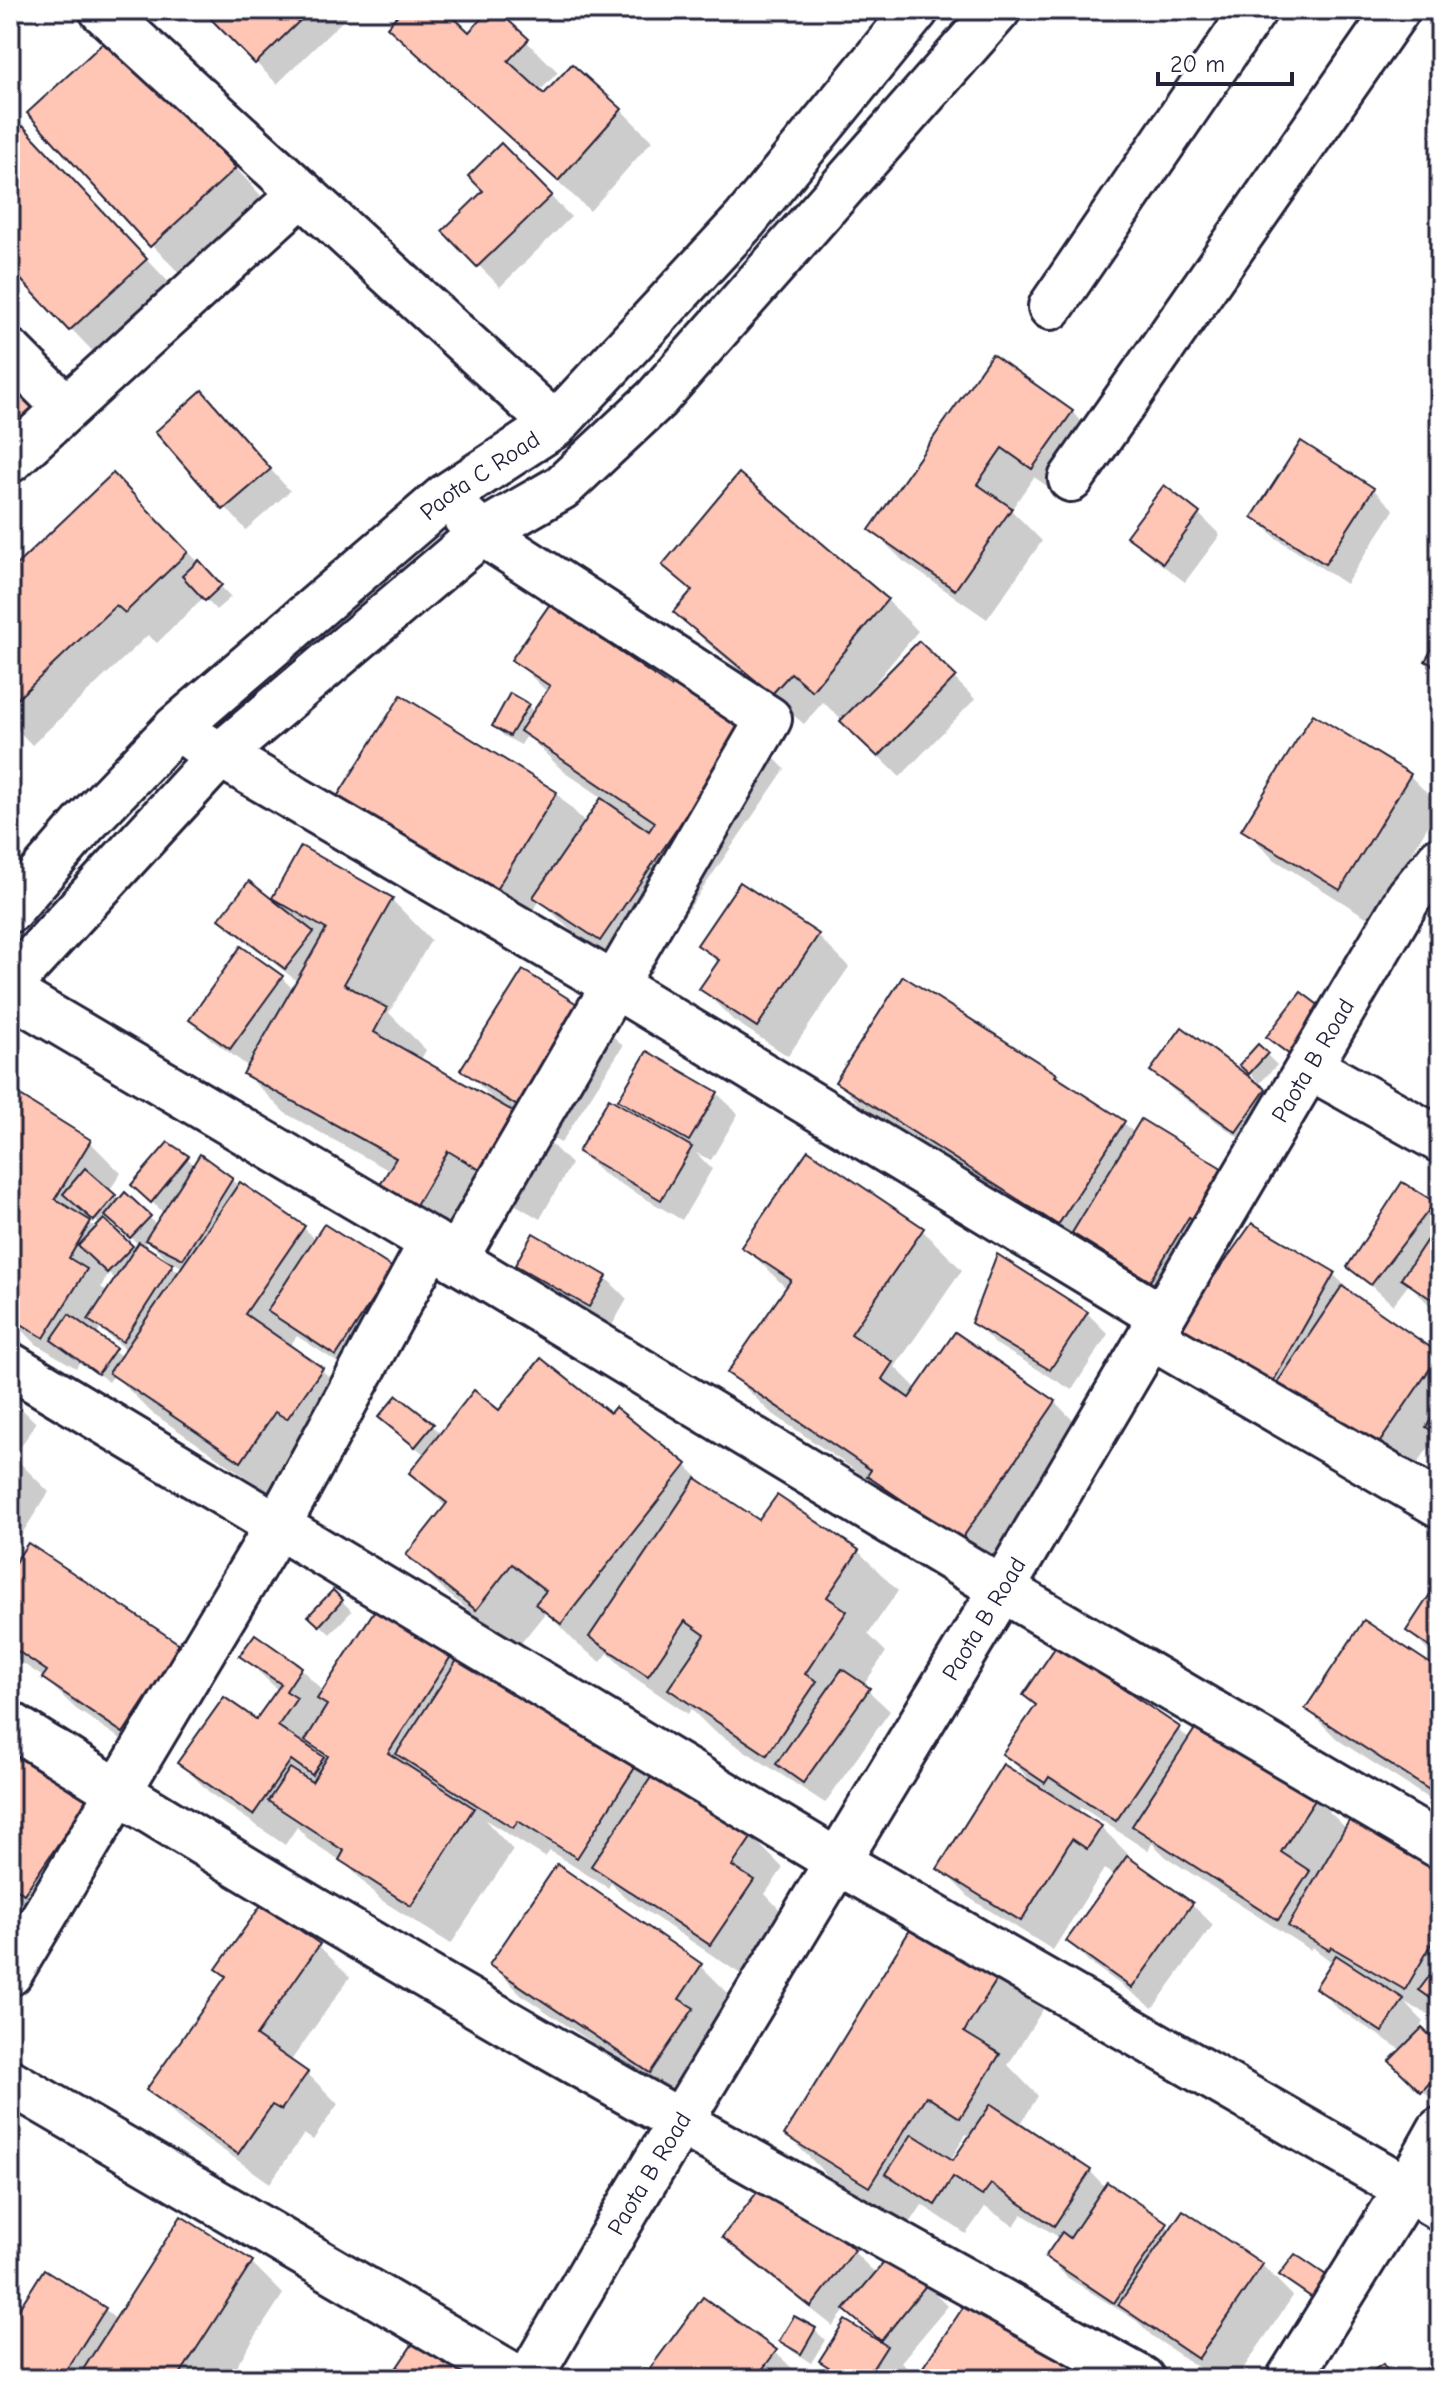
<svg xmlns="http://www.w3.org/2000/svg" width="1450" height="2389" viewBox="0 0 1450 2389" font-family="'Comic Neue',sans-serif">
<rect width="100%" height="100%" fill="#fff"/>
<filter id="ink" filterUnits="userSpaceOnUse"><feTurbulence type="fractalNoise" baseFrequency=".0125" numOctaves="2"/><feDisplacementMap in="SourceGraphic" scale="16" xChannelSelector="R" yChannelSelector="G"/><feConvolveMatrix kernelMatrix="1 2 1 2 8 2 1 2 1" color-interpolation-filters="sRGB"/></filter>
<g filter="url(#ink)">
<g fill="#0003" fill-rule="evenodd">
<path d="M213 10H354L277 84 208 14Z"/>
<path d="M391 10H443L469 34 494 10 558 72 539 92 544 97 621 110 652 141 590 211 390 27 400 15Z"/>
<path d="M144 67 265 200 182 276 152 245Z"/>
<path d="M10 114 177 291 102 361 10 265Z"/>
<path d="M501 146 571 217 500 287 445 231 486 191Z"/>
<path d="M992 357 1072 412 1103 443 1064 498 1034 477 1011 510 1042 541 987 619 903 561 872 530Z"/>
<path d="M202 393 290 491 246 530 158 432Z"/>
<path d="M740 476 887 600 918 631 869 690 871 692 919 643 975 699 900 777 823 702 804 724 707 643 676 612 693 592 665 565Z"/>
<path d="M1373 489 1394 510 1346 584 1276 538 1255 517Z"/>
<path d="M144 507 231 597 216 610 204 597 157 643 148 635 32 745 10 722V574Z"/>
<path d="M1199 514 1220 535 1185 582 1150 556 1129 535Z"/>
<path d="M606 626 645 666 642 670 671 690 745 729 785 769 640 980 576 936 540 900 526 923 443 871 556 793 586 823 603 798 562 770 527 735 521 745 504 736 494 726 527 705 535 713 548 693 514 659Z"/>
<path d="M1313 717 1410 776 1440 806 1371 920 1275 860 1244 829Z"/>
<path d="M274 898 392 900 431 940 389 1013 426 1050 420 1061 496 1102 463 1069 592 1015 623 1046 561 1143 537 1130 571 1164 540 1219 488 1189 457 1243 423 1224 383 1184 390 1171 285 1113 245 1073 249 1067 212 1040 191 1019 281 977 294 990 298 982 243 939 222 919 282 910 284 908Z"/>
<path d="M818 936 849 967 788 1056 733 1020 702 989 719 964 700 945Z"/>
<path d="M1258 1046 1277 1065 1260 1083 1241 1065Z"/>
<path d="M1153 1070 1265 1090 1286 1111 1257 1151 1174 1091Z"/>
<path d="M1056 1075 1067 1086 1124 1123 1135 1134 1224 1172 1182 1310 877 1122 837 1082Z"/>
<path d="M717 1093 738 1114 711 1160 696 1153 712 1169 682 1220 602 1173 580 1152 635 1114 621 1100Z"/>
<path d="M10 1102 90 1142 121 1173 109 1191 120 1201 126 1195 157 1225 164 1213 144 1195 187 1158 195 1166 231 1179 239 1187 241 1185 304 1228 316 1240 392 1270 358 1376 297 1336 289 1347 321 1369 361 1409 281 1501 151 1412 114 1375 109 1382 80 1361 76 1368 36 1344 10 1317ZM93 1218 100 1225 97 1229 90 1223ZM113 1221 139 1245 135 1251 108 1226ZM148 1240 168 1260 184 1268 180 1274 170 1264 142 1246ZM109 1273 116 1280 108 1293 101 1287ZM100 1329 127 1350 122 1357 96 1336Z"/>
<path d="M1433 1204 1440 1211V1316L1409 1284 1393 1305 1350 1266Z"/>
<path d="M922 1230 962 1270 895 1367 918 1390 1055 1402 1094 1442 1001 1578 909 1516 881 1488 770 1412 730 1373 787 1289 744 1246Z"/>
<path d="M517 1265 606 1278 627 1299 611 1327 538 1286Z"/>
<path d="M1333 1274 1362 1302 1440 1356V1438L1437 1435 1405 1482 1208 1363Z"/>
<path d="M1087 1313 1108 1334 1072 1390 994 1343 973 1322Z"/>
<path d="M10 1397 36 1423 14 1457 49 1492 10 1552Z"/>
<path d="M500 1413 611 1416 686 1466 709 1489 760 1523 858 1551 898 1591 868 1634 886 1652 863 1686 890 1711 825 1803 711 1729 691 1709 688 1714 632 1676 608 1653 601 1662 577 1644 546 1612 517 1648 449 1595 409 1555 447 1508 411 1472 425 1455 391 1427 432 1425 441 1434Z"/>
<path d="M10 1573 180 1646 155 1762 76 1709 43 1677 10 1655Z"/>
<path d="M1440 1582V1663L1408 1631Z"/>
<path d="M333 1593 352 1611 330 1634 311 1616Z"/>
<path d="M384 1599 508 1684 752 1837 783 1868 765 1894 783 1913 742 1975 625 1897 611 1883 608 1888 550 1851 545 1857 484 1819 513 1850 451 1944 381 1900 346 1864 310 1841 297 1827 285 1845 211 1794 180 1763 257 1722 279 1691 242 1656 255 1637 301 1669 324 1692ZM315 1748 324 1757 323 1759 313 1752Z"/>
<path d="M1440 1672V1806L1338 1740 1307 1709Z"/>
<path d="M1025 1695 1178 1729 1190 1740 1315 1798 1347 1829 1440 1867V2014L1437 2019 1404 2002 1424 2022 1414 2036 1440 2048V2093L1433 2100 1392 2061 1403 2051 1338 2009 1318 1988 1333 1963 1312 1947 1310 1950 1166 1857 1152 1843 1148 1851 1081 1807 1077 1813 1101 1827 1132 1858 1130 1860 1192 1904 1213 1925 1153 2008 1089 1962 1068 1941 1115 1876 1104 1869 1053 1950 971 1899 940 1868 1035 1785 1005 1754 1037 1707Z"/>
<path d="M10 1741 34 1764 87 1801 56 1924 10 1892Z"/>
<path d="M263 1907 319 1946 350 1977 290 2062 307 2073 338 2104 313 2140 304 2134 270 2183 180 2120 149 2089 227 1977 219 1969Z"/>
<path d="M10 1917 16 1921 10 1975Z"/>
<path d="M492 1965 701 1966 732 1997 711 2028 723 2041 682 2103 523 1996Z"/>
<path d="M1005 1967 1045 2006 1008 2065 1038 2096 1020 2125 1090 2171 1106 2188 1172 2230 1262 2265 1293 2296 1236 2379H1215L1152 2336 1137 2321 1068 2278 1047 2257 1060 2238 1022 2214 1014 2226 985 2207 966 2234 922 2205 909 2225 826 2174 786 2134ZM966 2134 971 2137 953 2163 950 2161Z"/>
<path d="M766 2184 854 2252 876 2274 927 2285 948 2306 901 2362 907 2368 900 2379H840L822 2361 877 2339 846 2309 833 2326 746 2258 725 2237Z"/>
<path d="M182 2218 252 2263 283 2294 228 2379H15L10 2375V2327L45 2272 105 2309 117 2321Z"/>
<path d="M795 2318 815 2330 825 2340 811 2363 792 2351 781 2340Z"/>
<path d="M775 2352 796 2372 791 2379H659L651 2371Z"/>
</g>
<g fill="#ffc5b5" stroke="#22223b" stroke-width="2">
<path d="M210 10H311L255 64 206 14Z"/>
<path d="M402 10H446L469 32 489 10H497L529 39 508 61 544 94 572 64 622 109 558 181 387 27Z"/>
<path d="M113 34 236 168 150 247 27 113Z"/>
<path d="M23 126 147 259 69 331 10 268V137Z"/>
<path d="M501 143 552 195 477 267 442 231 483 191 468 176Z"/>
<path d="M992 354 1073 411 1032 469 1002 448 977 484 1012 508 955 590 869 530Z"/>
<path d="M10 361 54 405 10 448Z"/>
<path d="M202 390 271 469 223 510 155 432Z"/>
<path d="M1301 441 1374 488 1325 564 1252 517Z"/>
<path d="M113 473 188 552 125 613 116 605 10 706V571Z"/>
<path d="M739 473 888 599 812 691 791 673 772 694 673 612 692 590 662 565Z"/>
<path d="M1164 485 1200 513 1163 563 1126 536Z"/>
<path d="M199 560 222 585 205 601 182 576Z"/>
<path d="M559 591 607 624 598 637 671 687 676 679 746 728 600 941 533 897 601 798 649 831 655 822 520 731 550 686 511 660Z"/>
<path d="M1440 635V669L1425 661Z"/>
<path d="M919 641 956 676 878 757 840 721Z"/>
<path d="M510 693 529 704 510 736 492 726Z"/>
<path d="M401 695 557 792 494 893 335 800Z"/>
<path d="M1313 714 1411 774 1340 890 1241 830Z"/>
<path d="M301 846 393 898 344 984 387 1008 374 1032 532 1122 499 1181 448 1151 416 1205 380 1185 396 1158 243 1074 326 929 272 898Z"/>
<path d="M249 881 314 932 285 969 219 919Z"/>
<path d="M740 882 819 934 757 1027 699 989 719 960 697 945Z"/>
<path d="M241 946 283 976 230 1049 189 1020Z"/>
<path d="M523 970 593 1014 530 1114 460 1070Z"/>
<path d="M903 976 1057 1074 1055 1076 1125 1121 1058 1225 835 1082Z"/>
<path d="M1301 992 1325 1010 1290 1055 1266 1037Z"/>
<path d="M1182 1027 1266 1089 1236 1132 1150 1071Z"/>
<path d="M1258 1044 1268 1053 1249 1074 1239 1065Z"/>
<path d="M647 1051 718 1092 689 1141 618 1100Z"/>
<path d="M14 1092 91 1140 55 1199 91 1221 69 1258 87 1269 44 1338 10 1317V1098Z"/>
<path d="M609 1098 692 1147 661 1200 578 1152Z"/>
<path d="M1141 1119 1225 1170 1195 1221 1189 1217 1150 1281 1072 1233Z"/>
<path d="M168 1142 189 1156 151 1203 131 1185Z"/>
<path d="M808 1150 924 1228 851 1334 893 1362 882 1379 909 1398 955 1332 1056 1401 961 1540 867 1476 871 1470 727 1373 791 1280 741 1247Z"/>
<path d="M200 1154 233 1178 183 1259 145 1240Z"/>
<path d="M85 1168 116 1195 94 1221 63 1194Z"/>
<path d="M240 1182 305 1226 245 1314 323 1368 287 1419 275 1412 241 1462 109 1373Z"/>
<path d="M1402 1182 1435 1202 1371 1285 1347 1267Z"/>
<path d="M125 1192 151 1216 130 1238 105 1216Z"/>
<path d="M104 1219 133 1246 107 1273 78 1246Z"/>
<path d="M1440 1220V1305L1401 1279Z"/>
<path d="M1252 1223 1335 1272 1266 1394 1174 1332Z"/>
<path d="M324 1224 393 1268 336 1356 267 1311Z"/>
<path d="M533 1233 607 1276 589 1307 515 1265Z"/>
<path d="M139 1242 173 1264 123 1342 88 1320Z"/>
<path d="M997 1254 1088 1312 1050 1370 971 1323Z"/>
<path d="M1342 1286 1440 1354 1373 1452 1275 1386Z"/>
<path d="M69 1314 116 1348 98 1374 51 1340Z"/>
<path d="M541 1358 610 1413 615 1407 687 1464 561 1624 535 1604 546 1591 512 1564 476 1610 406 1555 447 1503 409 1473 474 1390 499 1410Z"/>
<path d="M397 1395 434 1424 415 1447 378 1417Z"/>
<path d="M1440 1406V1436L1426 1427Z"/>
<path d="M696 1478 759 1520 777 1495 859 1550 827 1597 847 1611 805 1674 817 1681 767 1755 668 1689 705 1635 685 1621 648 1676 589 1637Z"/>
<path d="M28 1543 181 1645 123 1733 42 1678 47 1671 10 1646V1570Z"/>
<path d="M1440 1579V1654L1406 1631Z"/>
<path d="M333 1590 343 1600 319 1626 308 1616Z"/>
<path d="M384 1596 459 1644 388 1753 474 1808 411 1906 339 1860 344 1851 268 1801 290 1768 312 1782 328 1756 305 1741 327 1705 317 1699Z"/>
<path d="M1364 1620 1440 1670V1797L1305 1709Z"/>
<path d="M255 1634 302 1667 286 1691 297 1698 278 1726 324 1757 312 1775 291 1760 253 1815 177 1763 224 1697 256 1719 281 1684 239 1656Z"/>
<path d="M1057 1645 1180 1727 1116 1821 1049 1777 1045 1783 1002 1754 1036 1705 1023 1695Z"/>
<path d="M459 1657 643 1755 577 1858 518 1821 513 1828 396 1754Z"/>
<path d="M842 1669 870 1688 803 1783 776 1764Z"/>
<path d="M1198 1724 1317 1797 1281 1852 1310 1871 1278 1920 1132 1826Z"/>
<path d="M10 1746 88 1800 24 1894 10 1884Z"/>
<path d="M1003 1764 1102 1826 1087 1849 1072 1839 1021 1921 937 1869Z"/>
<path d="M656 1770 753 1835 732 1866 754 1880 710 1945 591 1866Z"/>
<path d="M1353 1814 1440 1865V1930L1405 1990 1331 1947 1329 1950 1288 1926Z"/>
<path d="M1127 1856 1193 1903 1132 1988 1066 1941Z"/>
<path d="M557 1864 702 1964 679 1999 694 2008 650 2073 489 1965Z"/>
<path d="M262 1904 320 1944 256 2036 308 2072 281 2110 272 2105 238 2154 146 2090 226 1976 216 1969Z"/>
<path d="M921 1912 1006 1965 964 2032 1000 2054 960 2118 926 2096 869 2187 784 2135Z"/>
<path d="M1336 1955 1404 1999 1382 2032 1315 1988Z"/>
<path d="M1440 1962V2005L1419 1990Z"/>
<path d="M1422 2028 1440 2045V2072L1421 2092 1389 2061Z"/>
<path d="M991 2104 1091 2170 1054 2226 991 2184 982 2196 953 2177 935 2205 886 2174 912 2134 953 2160Z"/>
<path d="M766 2181 855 2250 811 2307 722 2237Z"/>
<path d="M1107 2182 1168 2223 1114 2303 1045 2257 1062 2232 1070 2238Z"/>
<path d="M1183 2210 1263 2264 1198 2359 1118 2305Z"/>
<path d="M181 2216 253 2261 177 2379H77Z"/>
<path d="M892 2253 928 2283 881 2341 844 2310Z"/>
<path d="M1295 2254 1329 2277 1314 2299 1279 2275Z"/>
<path d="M44 2269 106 2308 61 2379H25L10 2370V2323Z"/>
<path d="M703 2297 777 2350 755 2379H660L648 2371Z"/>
<path d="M966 2303 1100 2379H915Z"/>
<path d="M794 2316 816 2328 801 2354 779 2341Z"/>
<path d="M845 2320 887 2346 866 2379H848L819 2361Z"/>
<path d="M418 2336 481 2379H389Z"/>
<path d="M1440 2360V2379H1411Z"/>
<path d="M1383 2364 1393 2379H1367L1371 2372Z"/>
</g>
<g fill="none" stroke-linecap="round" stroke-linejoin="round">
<defs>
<g id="minor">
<path d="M102 10 555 425"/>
<path d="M1051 307 1254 10"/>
<path d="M10 352 66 408"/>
<path d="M10 460 302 193"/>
<path d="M1071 479 1397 10"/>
<path d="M195 740 614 985 1162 1317"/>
<path id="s1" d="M10 910 85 823 176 728 445 497 555 425 745 220 916 10"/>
<path d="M10 984 219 756 482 533 562 487 656 399 998 10"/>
<path d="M10 993 432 1242"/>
<path d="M1310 1067 1440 1140"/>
<path d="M455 1259 769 719 482 533 465 517"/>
<path d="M1151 1337 1440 1505"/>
<path d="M10 1365 838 1862 1440 2208"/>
<path d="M10 1724C379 1957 760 2168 1142 2379"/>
<path d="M10 1973 278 1525 432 1242 455 1259 1002 1589 1440 1846"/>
<path d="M10 2082 519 2379"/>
<path id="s2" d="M529 2379 627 2210 1002 1589 1409 897 1440 859"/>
<path d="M1289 2379 1407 2189 1440 2130"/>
</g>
</defs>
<use href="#minor" stroke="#22223b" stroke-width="50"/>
<use href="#minor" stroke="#fff" stroke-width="44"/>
</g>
</g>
<g text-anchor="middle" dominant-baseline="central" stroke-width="6" stroke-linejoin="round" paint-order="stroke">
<g font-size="24" fill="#22223b" stroke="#fff">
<text stroke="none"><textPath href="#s1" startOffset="642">Paota C Road</textPath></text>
<text stroke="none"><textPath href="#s2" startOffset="1534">Paota B Road</textPath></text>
<text stroke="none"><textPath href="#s2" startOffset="886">Paota B Road</textPath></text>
<text stroke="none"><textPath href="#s2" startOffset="238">Paota B Road</textPath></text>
</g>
</g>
<rect width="1450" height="2389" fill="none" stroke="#fff" stroke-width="40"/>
<rect x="20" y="20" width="1410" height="2349" fill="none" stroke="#22223b" stroke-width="3" filter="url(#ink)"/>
<path d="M1158 72v12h134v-12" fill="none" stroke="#22223b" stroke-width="4"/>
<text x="1170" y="72" font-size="24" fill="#22223b" stroke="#ffffff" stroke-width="6" paint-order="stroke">20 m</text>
</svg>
